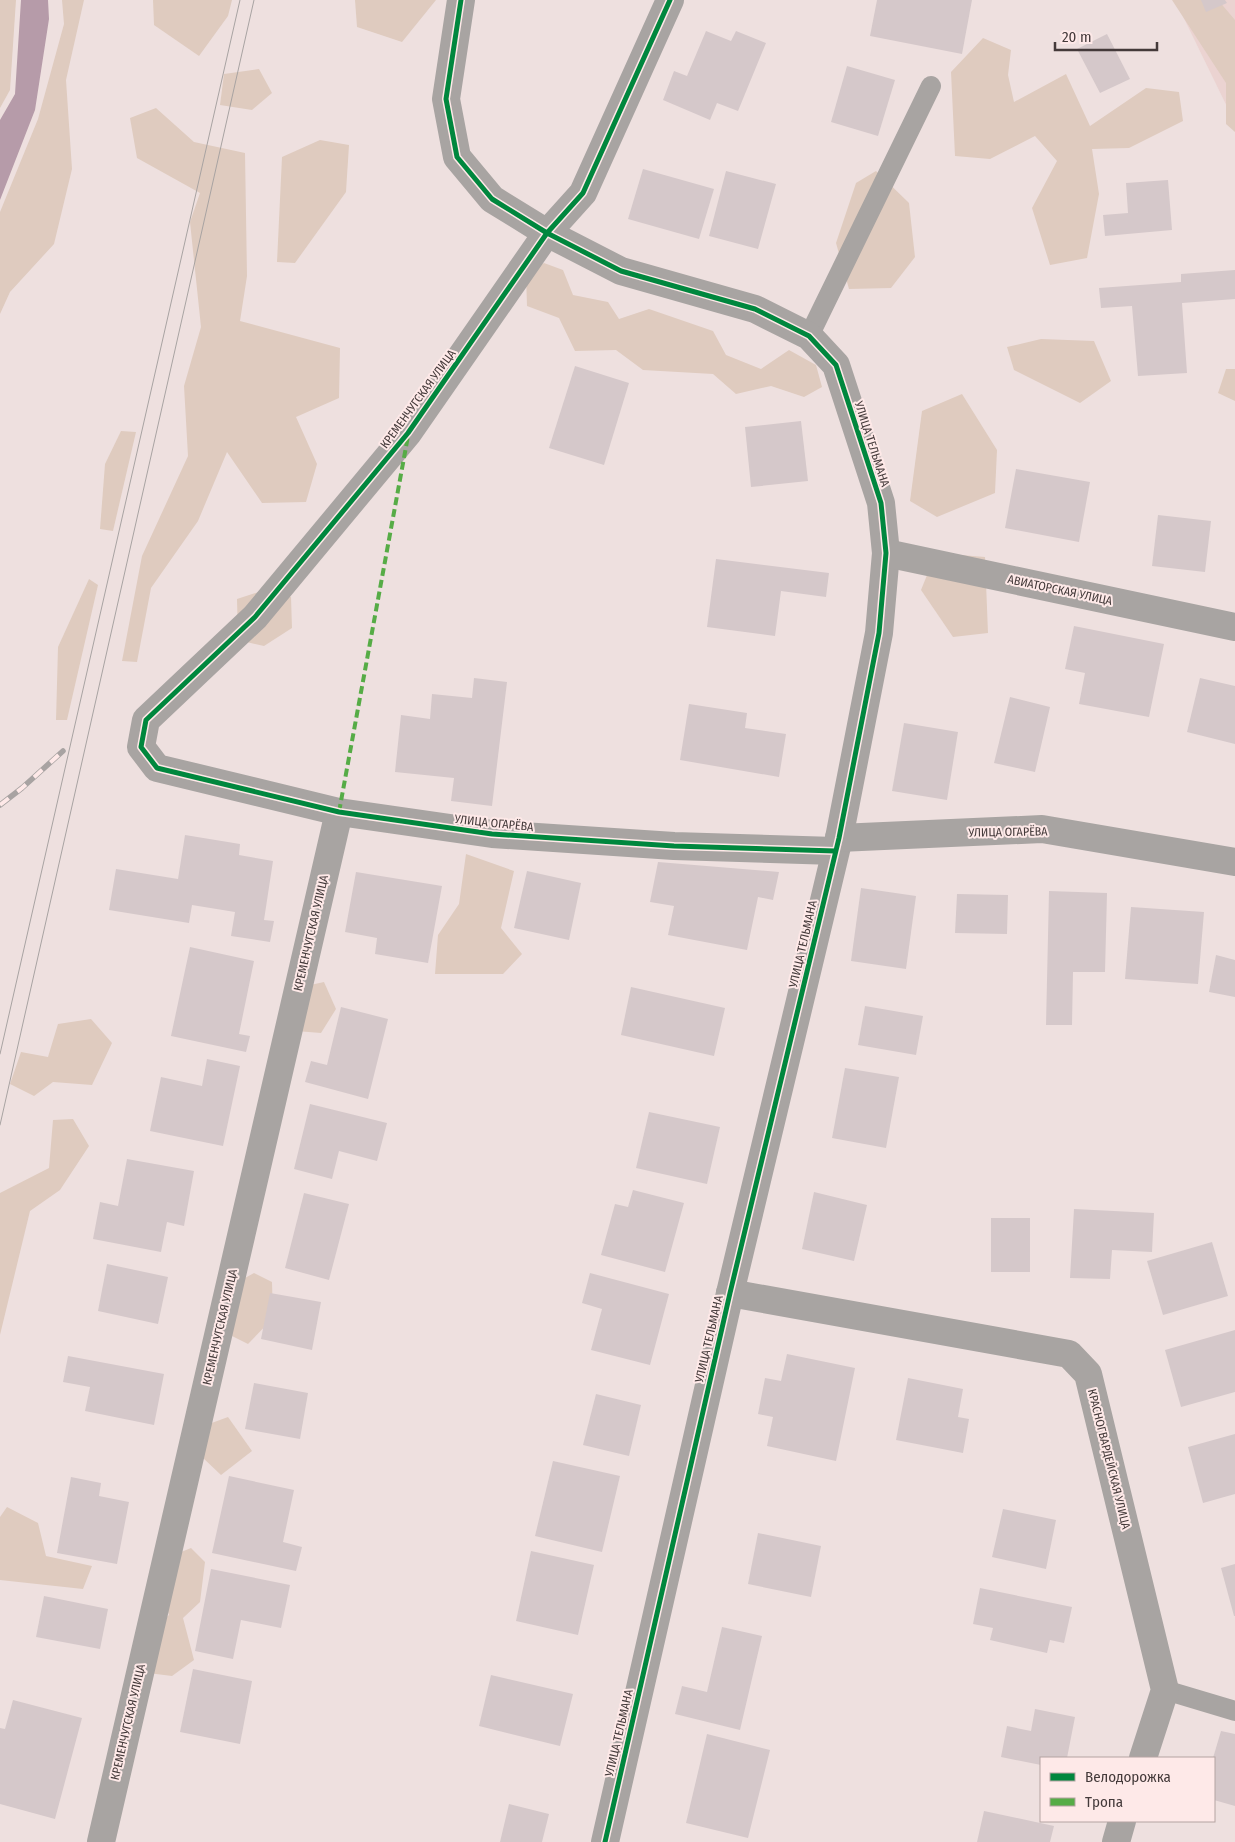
<svg xmlns="http://www.w3.org/2000/svg" width="1235" height="1842" viewBox="0 0 1235 1842" font-family="'Fira Sans Condensed',sans-serif">
<rect width="100%" height="100%" fill="#eee0df"/>
<path fill="#ebd3d1" d="M1175 0H1235V123Z"/>
<g fill="#dfcbbf">
<path d="M0 0H16L10 90 0 108Z"/>
<path d="M62 0H84L66 80 72 169 54 244 10 292 0 314V212L38 119 64 24Z"/>
<path d="M153 0H232L228 16 199 56 154 25Z"/>
<path d="M355 0H436L402 42 357 27Z"/>
<path d="M1172 0H1218L1235 20V132L1226 124V83Z"/>
<path d="M983 38 1011 50 1008 75 1014 102 1066 74 1090 126 1146 88 1179 92 1183 121 1129 148 1092 149 1099 194 1087 258 1050 265 1032 208 1057 161 1035 136 990 159 955 156 951 72Z"/>
<path d="M259 69 272 93 252 110 220 105 224 74Z"/>
<path d="M156 108 194 142 245 153 247 276 240 321 340 348 339 398 296 417 317 464 306 502 262 503 227 452 198 521 151 588 137 662 122 661 142 556 188 456 184 386 201 327 190 222 200 193 137 158 130 118Z"/>
<path d="M320 140 349 145 346 192 295 263 277 262 282 157Z"/>
<path d="M876 171 909 203 915 257 891 288 849 289 836 243 856 183Z"/>
<path d="M544 263 563 270 573 295 608 302 619 319 649 309 713 331 726 355 761 369 789 350 816 365 822 387 804 397 771 386 736 394 713 374 643 370 616 350 575 351 559 318 527 306 526 274Z"/>
<path d="M1041 339 1094 341 1111 381 1080 403 1014 370 1007 347Z"/>
<path d="M1226 369H1235V401L1218 393Z"/>
<path d="M962 394 997 450 995 493 937 517 910 501 922 411Z"/>
<path d="M121 431 136 432 113 531 100 529 105 464Z"/>
<path d="M936 553 985 557 988 633 953 637 921 590Z"/>
<path d="M89 579 98 585 67 720H56L58 647Z"/>
<path d="M271 588 291 597 292 628 264 646 238 640 237 599Z"/>
<path d="M466 854 514 871 501 928 522 954 503 974H435L438 935 459 904Z"/>
<path d="M324 982 336 1009 321 1033 296 1031 288 990Z"/>
<path d="M91 1019 112 1043 92 1085 53 1082 34 1096 10 1084 21 1052 48 1057 58 1024Z"/>
<path d="M73 1119 89 1146 60 1190 30 1211 0 1335V1193L49 1168 53 1120Z"/>
<path d="M254 1273 272 1282 273 1318 248 1344 218 1329 225 1289Z"/>
<path d="M228 1417 252 1451 221 1475 201 1456 209 1424Z"/>
<path d="M7 1507 38 1523 46 1556 92 1566 83 1589 0 1580V1517Z"/>
<path d="M191 1548 205 1562 200 1602 183 1618 194 1660 172 1676 148 1673 146 1634 169 1615 158 1581 164 1559Z"/>
</g>
<path fill="#b69ba9" d="M21 0H48L49 19 35 110 0 200V120L15 94Z"/>
<g fill="#d5c8ca">
<path d="M877 0H972L962 54 870 36Z"/>
<path d="M1201 0H1225L1227 3 1206 12Z"/>
<path d="M706 31 731 41 736 31 766 43 738 111 717 103 710 120 663 100 674 71 687 76Z"/>
<path d="M1107 34 1130 79 1100 93 1077 49Z"/>
<path d="M847 66 895 80 878 136 831 122Z"/>
<path d="M643 169 714 189 699 239 628 219Z"/>
<path d="M726 171 776 184 758 249 709 236Z"/>
<path d="M1168 180 1172 230 1105 236 1103 215 1128 213 1126 183Z"/>
<path d="M1235 270V299L1182 303 1187 373 1138 376 1132 306 1101 308 1099 288 1181 282V274Z"/>
<path d="M575 366 629 383 604 465 549 448Z"/>
<path d="M801 421 808 481 751 487 745 427Z"/>
<path d="M1016 469 1090 482 1079 542 1005 528Z"/>
<path d="M1158 515 1211 521 1205 572 1152 566Z"/>
<path d="M716 559 829 573 826 597 781 591 775 636 707 627Z"/>
<path d="M1074 626 1164 644 1149 717 1079 704 1085 673 1065 669Z"/>
<path d="M474 678 507 682 492 806 451 801 454 778 395 772 401 715 430 719 432 694 472 698Z"/>
<path d="M1200 678 1235 686V744L1187 732Z"/>
<path d="M1010 697 1050 707 1035 772 994 763Z"/>
<path d="M689 704 747 713 745 728 786 734 779 777 680 760Z"/>
<path d="M904 723 958 732 947 800 892 791Z"/>
<path d="M185 835 240 844 239 855 273 861 264 920 274 921 270 942 231 936 235 912 192 905 189 923 109 910 116 869 178 879Z"/>
<path d="M658 862 779 872 773 900 758 897 747 950 668 935 674 906 650 902Z"/>
<path d="M527 871 581 883 569 940 514 928Z"/>
<path d="M356 872 442 886 428 963 375 954 377 938 345 932Z"/>
<path d="M861 888 916 896 906 969 851 961Z"/>
<path d="M1049 891 1107 893 1105 972H1073L1072 1025H1046Z"/>
<path d="M957 894 1008 895 1007 934 955 933Z"/>
<path d="M1131 907 1204 912 1198 984 1125 979Z"/>
<path d="M190 947 254 961 239 1034 250 1036 246 1052 171 1036Z"/>
<path d="M1216 955 1235 960V997L1209 992Z"/>
<path d="M631 987 725 1008 714 1056 621 1035Z"/>
<path d="M865 1006 923 1016 916 1055 858 1045Z"/>
<path d="M341 1007 388 1019 368 1099 305 1082 311 1061 327 1065Z"/>
<path d="M207 1059 240 1066 223 1146 150 1131 161 1077 202 1086Z"/>
<path d="M845 1068 899 1077 886 1148 832 1138Z"/>
<path d="M310 1104 387 1123 377 1161 339 1151 332 1179 294 1169Z"/>
<path d="M649 1112 720 1127 707 1184 636 1168Z"/>
<path d="M127 1159 194 1171 184 1226 167 1222 161 1252 93 1239 100 1202 118 1206Z"/>
<path d="M633 1190 684 1203 665 1272 601 1255 615 1204 628 1207Z"/>
<path d="M814 1192 867 1205 854 1261 802 1249Z"/>
<path d="M304 1193 349 1204 329 1280 285 1268Z"/>
<path d="M1074 1209 1154 1213 1152 1252 1112 1250 1110 1279 1070 1278Z"/>
<rect x="991" y="1218" width="39" height="54"/>
<path d="M1212 1242 1228 1296 1163 1315 1147 1261Z"/>
<path d="M107 1264 168 1277 158 1324 98 1311Z"/>
<path d="M590 1273 669 1294 650 1365 591 1350 602 1309 582 1303Z"/>
<path d="M270 1293 321 1302 312 1350 261 1339Z"/>
<path d="M1235 1330V1392L1181 1407 1165 1350Z"/>
<path d="M787 1354 855 1368 836 1461 767 1446 773 1417 758 1414 765 1378 781 1381Z"/>
<path d="M68 1356 164 1374 154 1425 85 1411 90 1387 63 1382Z"/>
<path d="M908 1378 963 1389 958 1417 969 1419 963 1453 896 1440Z"/>
<path d="M254 1383 308 1393 300 1439 245 1429Z"/>
<path d="M596 1394 641 1405 629 1456 583 1445Z"/>
<path d="M1235 1434V1494L1203 1503 1188 1447Z"/>
<path d="M553 1461 620 1476 602 1552 535 1536Z"/>
<path d="M229 1476 294 1490 283 1542 302 1547 296 1571 212 1553Z"/>
<path d="M71 1477 101 1483 99 1496 129 1502 117 1564 57 1553Z"/>
<path d="M1003 1509 1056 1520 1046 1569 992 1557Z"/>
<path d="M758 1533 821 1546 811 1597 748 1584Z"/>
<path d="M531 1551 594 1565 578 1635 516 1621Z"/>
<path d="M1235 1564V1616H1234L1221 1568Z"/>
<path d="M211 1569 290 1585 281 1628 241 1620 233 1659 195 1651Z"/>
<path d="M980 1588 1072 1607 1064 1643 1050 1640 1047 1653 990 1640 993 1628 973 1624Z"/>
<path d="M44 1596 108 1609 100 1649 36 1637Z"/>
<path d="M722 1627 762 1636 740 1730 675 1714 682 1686 707 1692Z"/>
<path d="M193 1669 252 1681 240 1744 180 1732Z"/>
<path d="M491 1675 573 1694 560 1746 479 1726Z"/>
<path d="M13 1700 82 1718 55 1819 0 1804V1728L5 1729Z"/>
<path d="M1035 1709 1075 1717 1067 1758H1041V1765L1001 1757 1007 1726 1031 1731Z"/>
<path d="M1221 1731 1235 1734V1806L1214 1800 1213 1758Z"/>
<path d="M707 1734 770 1750 748 1838 686 1823Z"/>
<path d="M509 1804 549 1814 542 1842H500Z"/>
<path d="M984 1811 1054 1826 1050 1842H977Z"/>
</g>
<g fill="none" stroke-linecap="round" stroke-linejoin="round">
<g stroke="#a8a4a2" stroke-width="20">
<path d="M809 336 931 86"/>
<path d="M1165 1690 1235 1711"/>
</g>
<g stroke="#a8a4a2" stroke-width="28">
<path d="M461 0 446 99 457 157 492 199 547 233 621 271 755 309 809 336 836 365 881 503 886 553 879 633 839 838 730 1293 605 1842"/>
<path d="M670 0 583 193 547 233 408 433 255 617 146 720 141 747 157 768 339 812 492 834 674 846 835 851"/>
<path d="M886 553 1235 627"/>
<path d="M839 838 1042 829 1235 862"/>
<path d="M730 1293 1069 1354 1088 1374 1165 1690 1143 1758"/>
<path d="M101 1842 339 812"/>
<path d="M1116 1842 1122 1821"/>
</g>
<g stroke="#a8a3a2" stroke-width="1">
<path d="M0 1054 240 0"/>
<path d="M0 1125 254 0"/>
</g>
<defs>
<path id="rail" d="M0 805 22 788 63 751"/>
</defs>
<use href="#rail" stroke="#a8a3a2" stroke-width="5.5"/>
<use href="#rail" stroke="#fee9e8" stroke-width="4" stroke-dasharray="11" stroke-linecap="butt"/>
<path stroke="#56ac46" stroke-width="4" stroke-dasharray="8 4" stroke-linecap="butt" d="M339 812 408 436"/>
<defs>
<g id="cycleway">
<path d="M461 0 446 99 457 157 492 199 547 233 621 271 755 309 809 336 836 365 881 503 886 553 879 633 839 838 730 1293 605 1842"/>
<path d="M670 0 583 193 547 233 408 433 255 617 146 720 141 747 157 768 339 812 492 834 674 846 835 851"/>
</g>
</defs>
<use href="#cycleway" stroke="#fee9e8" stroke-width="8"/>
<use href="#cycleway" stroke="#00873e" stroke-width="5"/>
</g>
<g text-anchor="middle" dominant-baseline="central" stroke-width="4" stroke-linejoin="round" paint-order="stroke">
<g font-size="12" fill="#443a3a" stroke="#fee9e8">
<text transform="translate(418 399) rotate(-54)">КРЕМЕНЧУГСКАЯ УЛИЦА</text>
<text transform="translate(872 444) rotate(72)">УЛИЦА ТЕЛЬМАНА</text>
<text transform="translate(1060 590) rotate(12)">АВИАТОРСКАЯ УЛИЦА</text>
<text transform="translate(494 823) rotate(6)">УЛИЦА ОГАРЁВА</text>
<text transform="translate(1008 832) rotate(-1)">УЛИЦА ОГАРЁВА</text>
<text transform="translate(311 933) rotate(-77)">КРЕМЕНЧУГСКАЯ УЛИЦА</text>
<text transform="translate(803 944) rotate(-77)">УЛИЦА ТЕЛЬМАНА</text>
<text transform="translate(220 1327) rotate(-77)">КРЕМЕНЧУГСКАЯ УЛИЦА</text>
<text transform="translate(709 1339) rotate(-77)">УЛИЦА ТЕЛЬМАНА</text>
<text transform="translate(1109 1459) rotate(76)">КРАСНОГВАРДЕЙСКАЯ УЛИЦА</text>
<text transform="translate(128 1722) rotate(-77)">КРЕМЕНЧУГСКАЯ УЛИЦА</text>
<text transform="translate(619 1733) rotate(-77)">УЛИЦА ТЕЛЬМАНА</text>
</g>
</g>
<rect x="1040" y="1757" width="175" height="65" fill="#fee9e8" stroke="#b4a3a2"/>
<rect x="1050" y="1773" width="25" height="8" fill="#00873e" stroke="#b4a3a2"/>
<text x="1085" y="1782" font-size="15" fill="#443a3a">Велодорожка</text>
<rect x="1050" y="1798" width="25" height="8" fill="#56ac46" stroke="#b4a3a2"/>
<text x="1085" y="1807" font-size="15" fill="#443a3a">Тропа</text>
<path d="M1055 42v8h102v-8" fill="none" stroke="#443a3a" stroke-width="2.5"/>
<text x="1062" y="42" font-size="15" fill="#443a3a" stroke="#fee9e8" stroke-width="4" paint-order="stroke">20 m</text>
</svg>
